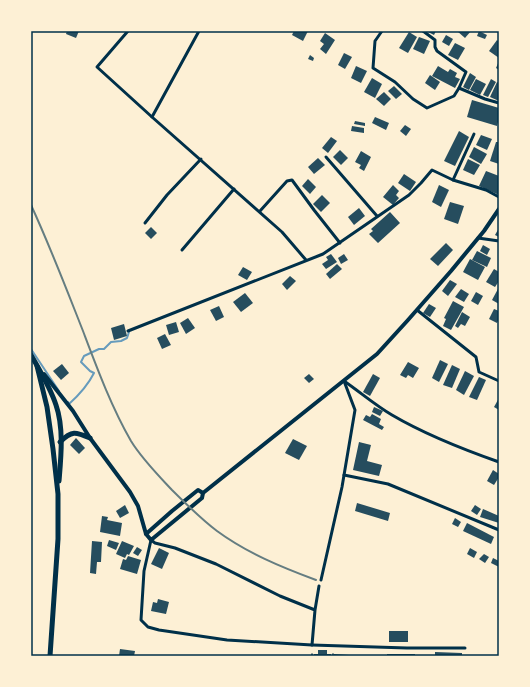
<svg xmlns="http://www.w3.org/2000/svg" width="530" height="687" viewBox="0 0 530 687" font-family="Figtree,sans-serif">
<rect width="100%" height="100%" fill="#fdf0d5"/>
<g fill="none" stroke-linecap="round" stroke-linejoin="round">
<g stroke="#669bbc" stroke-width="2">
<path d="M31 349 59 391"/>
<path d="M68 402 69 404C79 395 88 385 94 373L90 371 81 362 84 356 99 349H104L111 342 121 341 127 338 129 332"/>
</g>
</g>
<g fill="#264d5e">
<path d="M67 31H79L76 38 66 34Z"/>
<path d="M294 31H308L303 41 292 35Z"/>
<path d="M426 31H436L434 35Z"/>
<path d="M457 31H471L465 38Z"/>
<path d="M479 31 487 35 485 39 477 36Z"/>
<path d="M409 32 417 37 408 53 399 48Z"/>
<path d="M325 33 335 40 326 54 320 49 324 44 320 41Z"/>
<path d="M446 35 453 39 449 46 442 42Z"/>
<path d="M419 37 430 41 424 54 413 49Z"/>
<path d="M497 40 499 42V58L489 51Z"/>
<path d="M455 43 465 48 458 60 448 55Z"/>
<path d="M344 53 352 57 345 69 338 65Z"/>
<path d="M310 55 314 58 313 61 308 59Z"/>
<path d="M499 61V70L496 68Z"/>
<path d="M356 66 367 71 361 83 351 78Z"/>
<path d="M438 66 448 72 450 69 457 73 455 77 460 79 455 88 432 76Z"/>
<path d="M470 73 476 77 469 90 463 87Z"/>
<path d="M430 75 440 82 435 90 425 83Z"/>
<path d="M372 78 382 84 375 98 364 92Z"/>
<path d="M476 79 486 84 480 95 470 90Z"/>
<path d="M491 79 496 82 488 97 483 95Z"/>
<path d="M497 82 499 83V101L490 97Z"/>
<path d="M394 86 402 94 396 99 388 91Z"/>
<path d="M384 92 391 99 384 106 376 99Z"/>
<path d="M472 100 499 108V118L497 126 467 117Z"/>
<path d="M375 117 389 123 386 130 372 123Z"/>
<path d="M355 121 365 123V126L354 124Z"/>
<path d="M405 125 411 129 406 136 400 131Z"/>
<path d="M352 126 364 128V133L351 131Z"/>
<path d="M459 131 469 137 455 166 444 161Z"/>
<path d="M481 135 492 139 487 150 476 145Z"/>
<path d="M331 137 337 141 328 153 322 148Z"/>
<path d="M496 142H499V164L490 161Z"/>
<path d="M474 147 487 154 481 164 469 157Z"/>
<path d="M340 150 348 158 341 165 333 157Z"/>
<path d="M361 151 371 157 364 171 359 168 361 165 355 162Z"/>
<path d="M318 158 325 165 314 174 308 167Z"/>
<path d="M468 159 480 165 474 175 463 170Z"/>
<path d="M486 171 499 176V195L479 186Z"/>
<path d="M404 174 416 182 410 191 398 183Z"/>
<path d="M308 179 316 187 310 194 302 186Z"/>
<path d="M393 185 399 191 396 195 399 198 393 205 383 197Z"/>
<path d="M439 185 449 190 441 207 432 202Z"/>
<path d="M322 195 330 203 321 212 313 204Z"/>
<path d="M450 202 464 206 458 224 444 219Z"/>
<path d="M359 208 365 216 354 225 348 217Z"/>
<path d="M390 212 400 223 378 243 369 234 373 231 371 229Z"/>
<path d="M151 227 157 233 151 239 145 233Z"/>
<path d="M499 228V237L495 235Z"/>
<path d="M446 243 453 250 438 266 430 259Z"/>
<path d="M483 245 490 249 487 255 480 251Z"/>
<path d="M477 251 491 258 487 267 472 260Z"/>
<path d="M331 254 337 262 326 269 322 264 328 260 326 257Z"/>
<path d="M344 254 348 260 341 264 338 258Z"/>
<path d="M470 259 485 267 478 280 463 272Z"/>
<path d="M337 264 342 269 330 279 326 274Z"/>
<path d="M243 267 252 272 247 280 238 275Z"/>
<path d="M494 269 499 272V281L495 287 486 282Z"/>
<path d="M290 276 296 281 287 290 282 284Z"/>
<path d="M450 280 457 284 448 296 442 291Z"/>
<path d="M499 287V304L492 300Z"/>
<path d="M461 289 469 294 464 302 455 297Z"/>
<path d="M476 292 483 296 478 305 471 301Z"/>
<path d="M245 293 253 303 241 312 233 302Z"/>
<path d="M453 301 464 307 451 330 443 326 446 319 444 318Z"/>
<path d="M429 304 436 308 430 317 423 313Z"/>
<path d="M219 306 224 317 216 321 210 310Z"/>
<path d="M494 309 499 311V319L497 323 489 319Z"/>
<path d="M462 312 470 317 465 326 461 324 458 328 455 326Z"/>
<path d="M188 318 195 328 186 334 180 323Z"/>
<path d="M176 322 179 332 169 335 166 325Z"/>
<path d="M124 324 127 336 114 340 111 328Z"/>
<path d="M165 334 171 345 162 349 157 338Z"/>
<path d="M440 360 448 364 439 382 432 378Z"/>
<path d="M408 362 419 368 413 378 408 375 406 378 400 375Z"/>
<path d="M62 364 69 373 61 380 53 371Z"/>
<path d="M452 365 460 369 452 388 443 385Z"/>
<path d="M465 371 474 376 464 395 456 390Z"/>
<path d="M309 374 314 379 309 383 304 378Z"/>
<path d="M373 374 380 378 370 396 363 392Z"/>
<path d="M479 377 486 380 477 400 469 397Z"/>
<path d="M499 398V410L494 407Z"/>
<path d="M374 407 383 411 380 416 372 412Z"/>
<path d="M372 414 381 419 379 424 384 427 382 430 363 420 366 415 370 417Z"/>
<path d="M76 438 85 448 79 454 70 445Z"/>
<path d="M293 439 307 446 299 460 285 453Z"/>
<path d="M359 442 371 445 367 461 382 465 379 476 353 470Z"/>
<path d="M493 470 499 474V477L494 485 487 481Z"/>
<path d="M357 503 390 513 388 521 355 511Z"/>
<path d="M125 505 129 513 120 518 116 511Z"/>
<path d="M475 505 481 509 477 515 471 511Z"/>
<path d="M483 509 499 516V523L480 517Z"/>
<path d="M102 516 108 517 107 520 122 523 120 536 100 532Z"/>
<path d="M455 518 461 522 458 527 452 524Z"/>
<path d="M467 523 494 537 491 544 463 531Z"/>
<path d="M109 540 119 543 116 550 107 546Z"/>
<path d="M92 541 102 542 101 562H97L96 574 90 573Z"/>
<path d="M122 541 134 546 129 555 127 554 125 558 116 554Z"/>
<path d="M137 547 142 550 138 556 133 553Z"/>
<path d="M159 548 169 553 162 569 151 564Z"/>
<path d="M470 548 477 552 474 558 467 554Z"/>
<path d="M484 554 489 557 485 563 479 559Z"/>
<path d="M128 556 141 560 137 574 120 569 123 559 126 560Z"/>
<path d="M493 558 499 561V567L491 563Z"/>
<path d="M158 599 169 602 166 614 151 611 153 602 157 603Z"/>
<rect x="389" y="631" width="19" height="11"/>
<path d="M120 649 135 651 134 656H119Z"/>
<path d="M318 650H327V654H331V656H314V654H318Z"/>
<path d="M435 652 462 653V656H435Z"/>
<path d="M334 654 349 655V656H334Z"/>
<rect x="387" y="654" width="28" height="2"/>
</g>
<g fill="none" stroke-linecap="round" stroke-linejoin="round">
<g stroke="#003049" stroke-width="1.5">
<path d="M312 654V656"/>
<path d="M333 656V654"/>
</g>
<g stroke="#003049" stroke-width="3">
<path d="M128 31 97 67 152 117"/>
<path d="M199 31 152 117 282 232 306 260"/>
<path d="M382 31 375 41 373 68 395 82 413 99 427 108 454 96 459 88 485 99 499 103"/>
<path d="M423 31 435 40V47L437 51 466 72 459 88"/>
<path d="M326 157 377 216"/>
<path d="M453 180 474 134"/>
<path d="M260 211 287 181 292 180 314 210 340 243"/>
<path d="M145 223 167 195 201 159"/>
<path d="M478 238 499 241"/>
<path d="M182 250 234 189"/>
<path d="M417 310 476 357 479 372 499 381"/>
<path d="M128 331 323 254 409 195 421 183 432 170 453 180 486 190 499 197"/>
<path d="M344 381C360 392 375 405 392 415 426 435 462 449 499 462"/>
<path d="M344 475 388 484 499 530"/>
<path d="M321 580 342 487 355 410 344 381"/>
<path d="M315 610 312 645 227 640 159 630 148 627 141 620 144 571 151 540 155 543 175 548 216 564 280 596 315 610 319 586"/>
<path d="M312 645 407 648H465"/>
</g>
<g stroke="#003049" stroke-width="4">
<path d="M44 374 73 411 90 438 130 492 138 506 146 534 151 540 202 498 203 493 377 354 408 320 451 271 484 231 499 209"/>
<path d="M146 534 172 511 198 490 203 493"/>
</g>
<g stroke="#003049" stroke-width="5">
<path d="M31 355C40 371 50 387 56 405 64 428 61 457 59 481"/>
<path d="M37 366 47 407 53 449 58 494V539L50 656"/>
<path d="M60 442C72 430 76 432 90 438"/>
</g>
<path stroke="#657d81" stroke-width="2" d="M31 205C50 246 66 288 83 331 97 368 111 406 131 441 142 459 158 475 172 490 186 504 201 519 217 531 247 553 281 567 316 580"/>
</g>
<rect width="530" height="687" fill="none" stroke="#fdf0d5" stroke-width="64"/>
<rect x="32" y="32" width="466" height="623" fill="none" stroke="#003049" stroke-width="1.5"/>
</svg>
